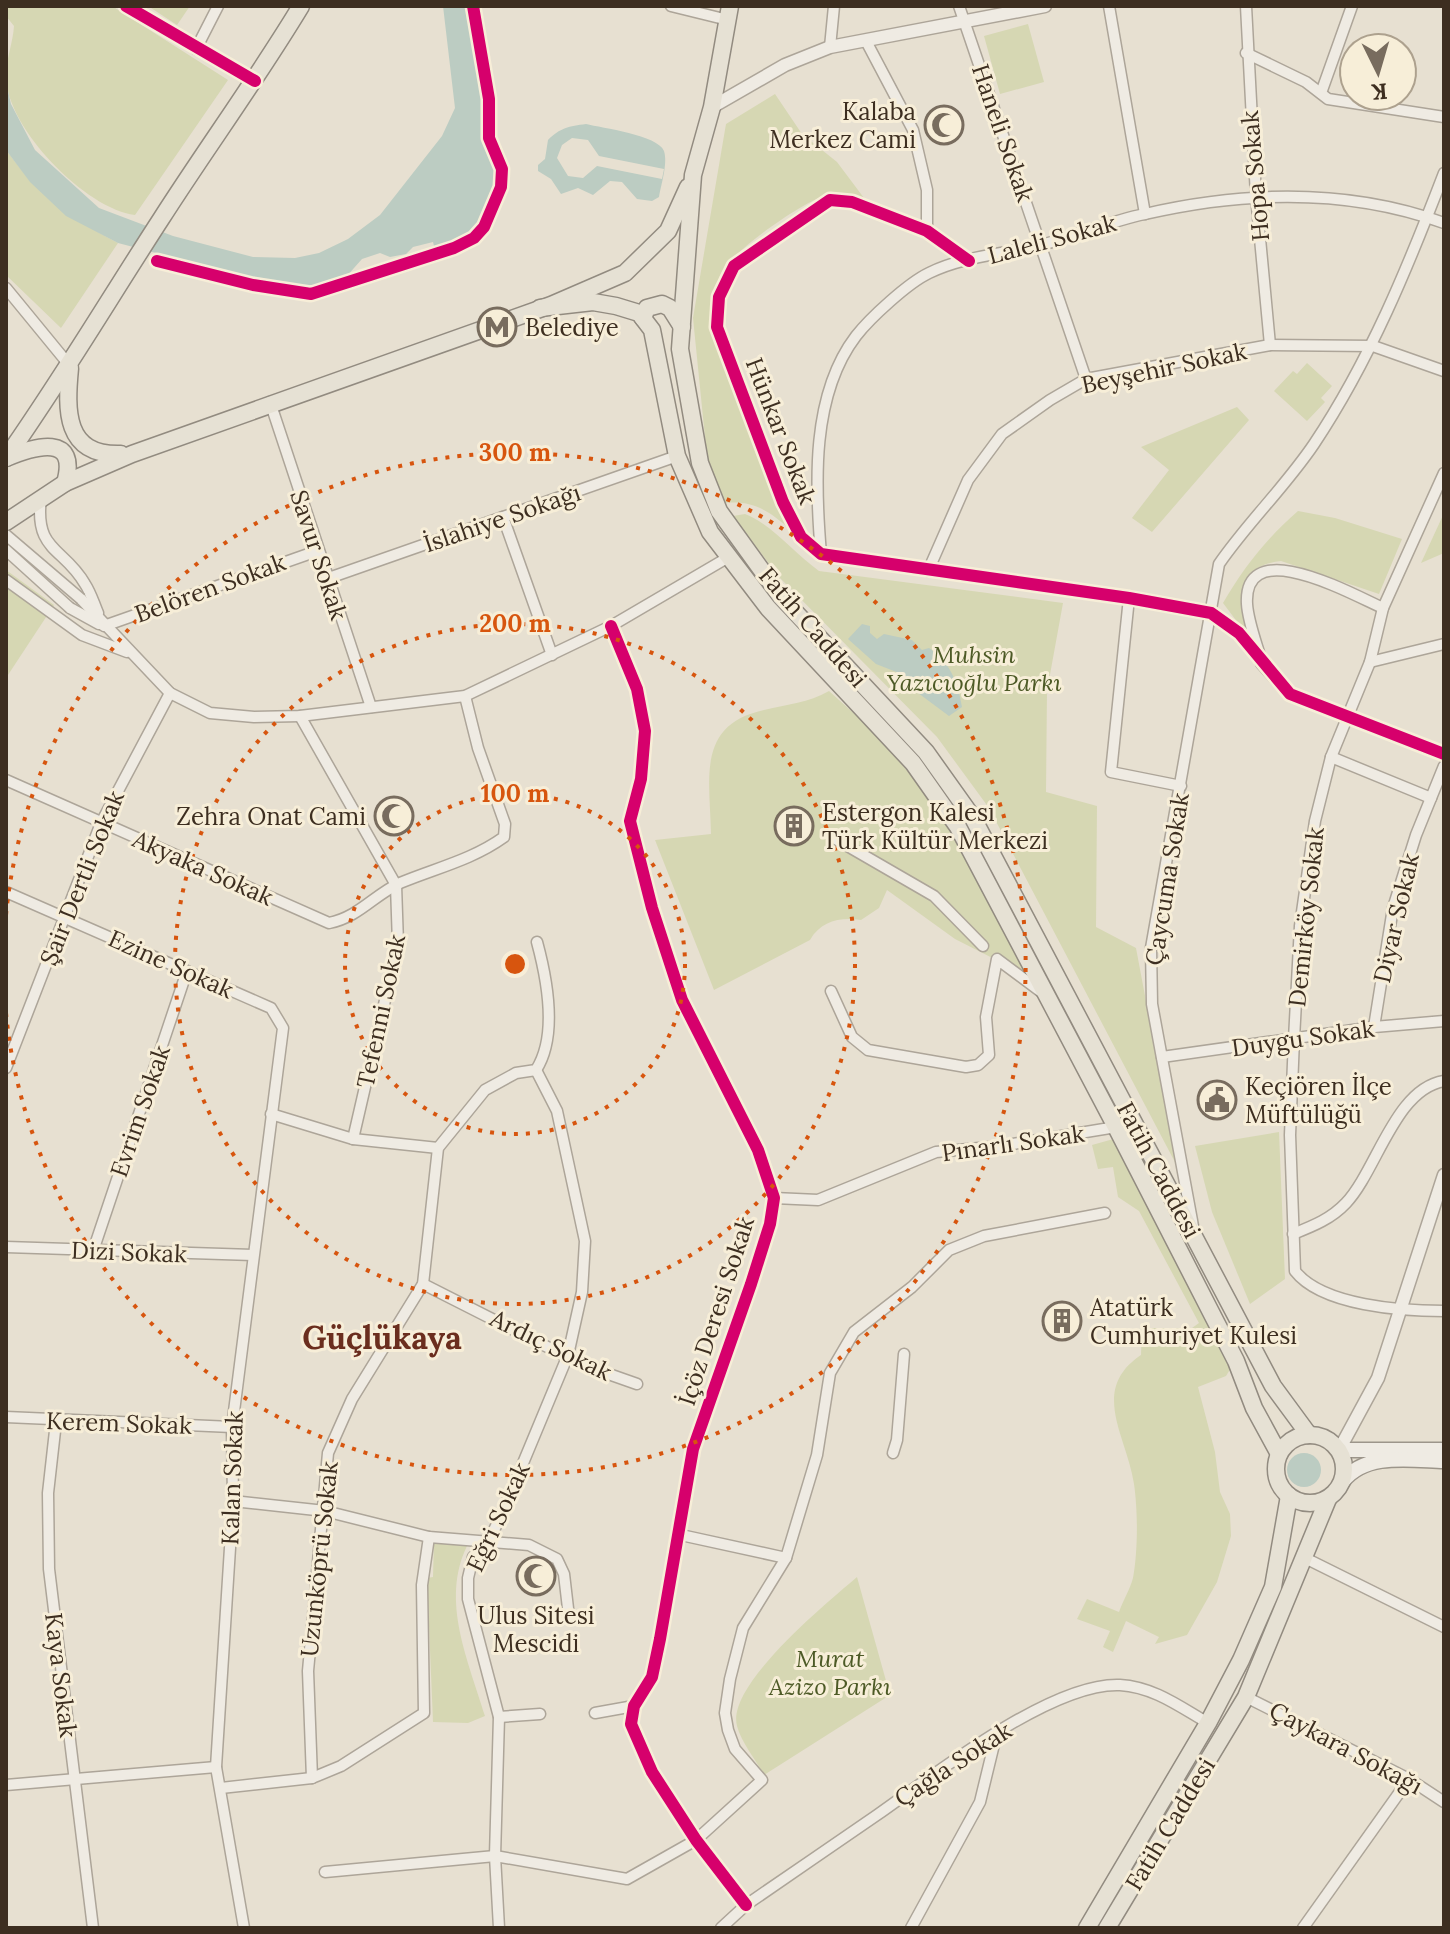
<svg xmlns="http://www.w3.org/2000/svg" width="1450" height="1934" viewBox="0 0 1450 1934" font-family="Lora,serif">
<rect width="100%" height="100%" fill="#e7e0d1"/>
<g fill="#d6d7b3">
<path d="M6 6H112L228 80 135 215C86 209 6 128 6 76 6 59 13 43 14 26L6 16Z"/>
<path d="M148 6H190L177 25Z"/>
<path d="M1028 24 1044 82 1000 94 984 36Z"/>
<path d="M775 94 802 134 837 162 864 198C854 196 838 190 828 194 803 202 729 252 720 276 714 291 713 309 710 324L791 530C769 511 754 500 724 503L707 457 693 318 726 124Z"/>
<path d="M6 150C43 199 64 214 118 243L61 328 6 275Z"/>
<path d="M1307 363 1332 386 1321 398 1325 402 1307 421 1274 391 1293 371 1297 374Z"/>
<path d="M1237 407 1249 420 1152 532 1132 518 1169 470 1141 447Z"/>
<path d="M1298 511 1335 518 1402 539 1379 594 1281 561C1230 567 1244 604 1250 639L1223 603C1244 567 1266 539 1298 511Z"/>
<path d="M1444 513V553L1421 563Z"/>
<path d="M745 514C770 523 795 554 819 571L1063 603 1047 691 1046 792 1097 806 1096 927 1136 948 1177 1166 989 808 937 737 779 577 733 516Z"/>
<path d="M6 570 54 605 6 678Z"/>
<path d="M829 691 879 736 955 830 1032 978 955 939 887 890 879 908 861 920C840 917 821 921 810 940L714 990 655 840 711 834C710 778 696 725 764 710 788 704 808 703 829 691Z"/>
<path d="M1279 1132 1285 1279 1250 1304 1212 1212 1195 1146Z"/>
<path d="M1117 1138 1231 1368 1226 1376 1198 1387 1215 1452 1220 1492 1230 1514 1231 1536 1217 1582 1187 1635 1155 1644 1159 1637 1126 1621 1113 1652 1103 1647 1110 1631 1077 1619 1087 1599 1119 1612C1123 1601 1130 1589 1133 1578 1138 1551 1138 1511 1134 1484 1127 1436 1089 1390 1141 1355L1142 1328H1192L1199 1323 1139 1211 1118 1197 1113 1167 1098 1169 1092 1145Z"/>
<path d="M434 1540 467 1546C440 1601 469 1662 485 1716L468 1723 433 1722 427 1578 433 1577Z"/>
<path d="M857 1577 890 1695 764 1775C756 1760 741 1742 737 1726 726 1685 828 1602 857 1577Z"/>
</g>
<g fill="#bcccc2">
<path d="M443 6H469L486 100V144L499 176 493 188 495 202C479 229 466 241 434 246L433 242 413 247 406 254 390 257 380 253 362 259 346 277 322 287H286L118 243 66 216 30 182 6 150V83L11 104 35 150 99 208 173 236 253 257 295 258 319 253 348 239 380 215 442 136 455 108Z"/>
<path d="M586 124C602 128 658 135 664 151 668 164 661 184 659 197L652 201 637 199 622 182 610 181 593 195 578 188 561 194 551 179 538 171V165L545 159 548 140C560 128 569 126 586 124Z"/>
<path d="M862 624 870 626V633L877 639 884 634 912 640 922 650 929 648C950 662 958 682 962 707L949 716 902 681 899 673 876 664 848 639Z"/>
<circle cx="1304" cy="1470" r="17"/>
</g>
<path fill="#e7e0d1" d="M572 138 588 140 599 156 664 169 662 179 597 166 583 178 568 176 557 158 562 145Z"/>
<g fill="none" stroke-linecap="round" stroke-linejoin="round">
<defs>
<g id="minor">
<path d="M671 6 728 20"/>
<path d="M959 6 1086 379"/>
<path d="M1109 6 1145 214"/>
<path d="M1246 6 1256 196 1270 345"/>
<path d="M866 41 913 130 927 190V231"/>
<path d="M830 47 834 6"/>
<path d="M196 49 218 6"/>
<path d="M1246 53 1306 82 1328 99 1444 117"/>
<path d="M1321 93 1352 6"/>
<path d="M969 261 927 231 852 202 830 200 734 266 719 297 717 327 783 502 801 537 821 554 1129 598 1211 613 1239 633 1262 663"/>
<path d="M6 288 70 366"/>
<path d="M270 402 371 707"/>
<path d="M1444 473 1383 608 1370 662 1331 757 1315 821 1300 926 1294 1039 1290 1135 1295 1271C1322 1306 1403 1311 1444 1311"/>
<path d="M41 498C34 552 64 547 85 584 91 593 94 604 98 613"/>
<path d="M503 517 552 655"/>
<path d="M821 554C815 484 811 395 856 336 870 318 908 283 929 273 963 256 1005 254 1041 245 1076 236 1110 221 1145 214 1245 191 1347 188 1444 223"/>
<path d="M928 571 968 480 1002 434 1050 400 1086 379 1270 345 1373 346 1444 371"/>
<path d="M326 579 677 456"/>
<path d="M6 580 82 635 127 652"/>
<path d="M1129 598 1111 772 1181 786"/>
<path d="M81 599 170 693 210 713 254 717 300 716 465 696 611 626 727 558"/>
<path d="M70 608 99 624"/>
<path d="M104 626 317 551"/>
<path d="M611 626 637 689 645 731 641 779 630 821 652 908 682 1000 758 1150 774 1198 770 1224 751 1284 693 1449 660 1639 652 1677 634 1706 631 1724 652 1772 696 1840 746 1905"/>
<path d="M1261 659C1256 642 1248 621 1247 604 1243 532 1355 596 1383 608"/>
<path d="M1370 662 1444 644"/>
<path d="M300 716 396 885 398 944 353 1139"/>
<path d="M1331 757 1431 798"/>
<path d="M6 780 329 923C359 917 374 895 400 883 436 868 472 860 504 837L505 824 478 748 465 696"/>
<path d="M832 837 934 896 983 946"/>
<path d="M6 892 271 1008 283 1028 232 1427 233 1501 216 1767 244 1928"/>
<path d="M831 991 852 1037 868 1050 966 1067 978 1065 989 1055 986 1017 997 959 1040 991"/>
<path d="M1374 1027 1393 908 1416 835 1444 766"/>
<path d="M1162 1057 1374 1027 1444 1021"/>
<path d="M6 1068 101 823 170 693"/>
<path d="M271 1114 353 1139 438 1148"/>
<path d="M774 1198 818 1200 936 1152 1001 1146 1116 1127"/>
<path d="M1193 1226 1152 1004 1151 948 1219 564C1248 522 1285 487 1314 444 1370 360 1408 267 1444 173"/>
<path d="M1293 1234C1313 1226 1331 1219 1346 1203 1377 1170 1395 1089 1444 1081"/>
<path d="M6 1247 253 1255"/>
<path d="M93 1251 187 971"/>
<path d="M423 1284 583 1365 637 1384"/>
<path d="M6 1417 232 1427"/>
<path d="M56 1422 48 1493 49 1569 93 1928"/>
<path d="M893 1453 897 1440 904 1354"/>
<path d="M233 1501 325 1511 429 1537 529 1545 557 1559 564 1574 569 1617"/>
<path d="M681 1535 786 1558"/>
<path d="M1303 1557 1444 1627"/>
<path d="M1246 1697 1409 1779 1444 1802"/>
<path d="M595 1713 634 1706"/>
<path d="M499 1717 540 1714"/>
<path d="M312 1778 308 1671 328 1453 352 1399 423 1284 438 1148 485 1090 516 1073 536 1070C558 1036 547 979 537 942"/>
<path d="M6 1785 216 1767"/>
<path d="M221 1788 312 1778 341 1766 424 1713 422 1585 429 1537"/>
<path d="M325 1872 495 1856 627 1879 696 1840 762 1780 735 1749 728 1730 725 1713 730 1679 743 1628 786 1558 817 1455 830 1373 854 1332 912 1287 949 1250 984 1236 1105 1213"/>
<path d="M499 1928 495 1856 499 1717 468 1599V1578L473 1557 487 1544 501 1516 568 1355 582 1292 585 1241 557 1111 536 1070"/>
<path d="M721 1928 746 1905C790 1875 833 1845 877 1815 933 1776 1051 1682 1120 1685 1154 1687 1180 1707 1208 1723"/>
<path d="M911 1928 980 1802 997 1732"/>
<path d="M1303 1928 1409 1779"/>
</g>
<g id="tertiary">
<path d="M712 107 785 65 830 47 1045 6"/>
<path d="M1262 663 1290 694 1444 754"/>
<path d="M1339 1450 1378 1378 1444 1175"/>
</g>
<g id="secondary">
<path d="M1339 1450H1444"/>
<path d="M1343 1481C1366 1452 1410 1460 1444 1461"/>
</g>
<g id="primary">
<path d="M730 6 712 107 693 175 680 349 700 463 719 511 781 597 926 752 973 818 1273 1386 1309 1435"/>
<path d="M540 308 593 302 616 306 639 313 652 330 677 456 710 532 768 608 913 763 958 827 1116 1127 1236 1361 1254 1408 1279 1454"/>
<path d="M643 318 647 308 662 304 670 308 682 327"/>
<path d="M70 368C66 410 64 456 121 454"/>
<path d="M6 458C61 380 109 299 161 219 207 147 257 79 301 6"/>
<path d="M6 458C35 446 79 433 65 483"/>
<path d="M6 522 65 483 132 454 551 305 625 273 668 231 688 187"/>
<circle cx="1310" cy="1469" r="34"/>
<path d="M1087 1928 1208 1723 1241 1660 1273 1587 1289 1496"/>
<path d="M1107 1928 1246 1697 1328 1499"/>
</g>
</defs>
<use href="#minor" stroke="#ada599" stroke-width="13"/>
<use href="#tertiary" stroke="#ada599" stroke-width="15"/>
<use href="#secondary" stroke="#9c958a" stroke-width="17"/>
<use href="#primary" stroke="#928b80" stroke-width="19"/>
<use href="#minor" stroke="#efebe3" stroke-width="10"/>
<use href="#tertiary" stroke="#efebe3" stroke-width="12"/>
<use href="#secondary" stroke="#efebe3" stroke-width="14"/>
<use href="#primary" stroke="#e6e1d4" stroke-width="16"/>
<defs>
<g id="minor-bridge">
<path d="M6 535 81 599"/>
<path d="M6 550 70 608"/>
</g>
</defs>
<use href="#minor-bridge" stroke="#ada599" stroke-width="13" stroke-linecap="butt"/>
<use href="#minor-bridge" stroke="#efebe3" stroke-width="10"/>
<defs>
<g id="cycleway">
<path d="M126 6 255 81"/>
<path d="M157 261 253 285 311 294 454 248 474 238 484 227 501 187 502 169 489 138V99L473 6"/>
<path d="M969 261 927 231 852 202 830 200 734 266 719 297 717 327 783 502 801 537 821 554 1129 598 1211 613 1239 633 1290 694 1444 754"/>
<path d="M611 626 637 689 645 731 641 779 630 821 652 908 682 1000 758 1150 774 1198 770 1224 751 1284 693 1449 660 1639 652 1677 634 1706 631 1724 652 1772 696 1840 746 1905"/>
</g>
</defs>
<use href="#cycleway" stroke="#f7eed8" stroke-width="17"/>
<use href="#cycleway" stroke="#d6006c" stroke-width="12"/>
</g>
<g fill="none" stroke="#d7550e" stroke-width="4" stroke-dasharray="4 8">
<circle cx="515" cy="964" r="170"/>
<circle cx="515" cy="964" r="340"/>
<path d="M6 915A511 511 0 1 1 6 1013"/>
</g>
<defs>
<symbol id="mosque-ring" viewBox="-11 -11 22 22"><circle r="9.5" fill="#f7eed8" stroke="#786c5e" stroke-width="1.5"/><path d="M3.5-4.9A6 6 0 1 0 3.5 4.9A5 5 0 1 1 3.5-4.9Z" fill="#786c5e"/></symbol>
<symbol id="metro-ring" viewBox="-11 -11 22 22"><circle r="9.5" fill="#f7eed8" stroke="#786c5e" stroke-width="1.5"/><path d="M-5.5 5V-5H-3L0 0L3-5H5.5V5H3V-.5L0 4L-3-.5V5Z" fill="#786c5e"/></symbol>
<symbol id="building-ring" viewBox="-11 -11 22 22"><circle r="9.5" fill="#f7eed8" stroke="#786c5e" stroke-width="1.5"/><path d="M-4-6H4V6H1V3H-1V6H-4ZM-2.5-4.3h1.7v1.8h-1.7ZM.8-4.3h1.7v1.8H.8ZM-2.5-1h1.7V.8h-1.7ZM.8-1h1.7V.8H.8Z" fill="#786c5e"/></symbol>
<symbol id="civic-ring" viewBox="-11 -11 22 22"><circle r="9.5" fill="#f7eed8" stroke="#786c5e" stroke-width="1.5"/><path d="M-.6-6.5H3V-4.5H.6V-3L4-1V1h2V6H-6V1h2V-1L-.6-3ZM-1.2 2.5V6h2.4V2.5Z" fill="#786c5e"/></symbol>
</defs>
<g fill-rule="evenodd">
<use href="#mosque-ring" x="922" y="103" width="44" height="44"/>
<use href="#metro-ring" x="475" y="305" width="44" height="44"/>
<use href="#mosque-ring" x="372" y="794" width="44" height="44"/>
<use href="#building-ring" x="772" y="804" width="44" height="44"/>
<use href="#civic-ring" x="1195" y="1078" width="44" height="44"/>
<use href="#building-ring" x="1040" y="1299" width="44" height="44"/>
<use href="#mosque-ring" x="514" y="1554" width="44" height="44"/>
</g>
<g text-anchor="middle" dominant-baseline="central" stroke-width="6" stroke-linejoin="round" paint-order="stroke">
<g font-size="24" fill="#3d2e20" stroke="#f7eed8" text-anchor="start">
<text x="916" y="111" text-anchor="end">Kalaba<tspan x="916" dy="28">Merkez Cami</tspan></text>
<text x="525" y="327">Belediye</text>
<text x="822" y="812">Estergon Kalesi<tspan x="822" dy="28">Türk Kültür Merkezi</tspan></text>
<text x="366" y="816" text-anchor="end">Zehra Onat Cami</text>
<text x="1245" y="1086">Keçiören İlçe<tspan x="1245" dy="28">Müftülüğü</tspan></text>
<text x="1090" y="1307">Atatürk<tspan x="1090" dy="28">Cumhuriyet Kulesi</tspan></text>
<text x="536" y="1615" text-anchor="middle">Ulus Sitesi<tspan x="536" dy="28">Mescidi</tspan></text>
</g>
<g font-size="24" fill="#3d2e20" stroke="#f7eed8">
<text transform="translate(1003 133) rotate(71)">Haneli Sokak</text>
<text transform="translate(1255 176) rotate(-95)">Hopa Sokak</text>
<text transform="translate(1052 239) rotate(-15)">Laleli Sokak</text>
<text transform="translate(1164 368) rotate(-12)">Beyşehir Sokak</text>
<text transform="translate(781 431) rotate(69)">Hünkar Sokak</text>
<text transform="translate(502 518) rotate(-19)">İslahiye Sokağı</text>
<text transform="translate(319 555) rotate(72)">Savur Sokak</text>
<text transform="translate(210 588) rotate(-20)">Belören Sokak</text>
<text transform="translate(813 627) rotate(49)">Fatih Caddesi</text>
<text transform="translate(203 868) rotate(24)">Akyaka Sokak</text>
<text transform="translate(82 878) rotate(-68)">Şair Dertli Sokak</text>
<text transform="translate(1167 879) rotate(-81)">Çaycuma Sokak</text>
<text transform="translate(1306 917) rotate(-84)">Demirköy Sokak</text>
<text transform="translate(1396 918) rotate(-77)">Diyar Sokak</text>
<text transform="translate(171 964) rotate(24)">Ezine Sokak</text>
<text transform="translate(381 1011) rotate(-78)">Tefenni Sokak</text>
<text transform="translate(1303 1038) rotate(-8)">Duygu Sokak</text>
<text transform="translate(140 1111) rotate(-71)">Evrim Sokak</text>
<text transform="translate(1013 1143) rotate(-8)">Pınarlı Sokak</text>
<text transform="translate(1159 1170) rotate(62)">Fatih Caddesi</text>
<text transform="translate(129 1252) rotate(2)">Dizi Sokak</text>
<text transform="translate(716 1311) rotate(-72)">İçöz Deresi Sokak</text>
<text transform="translate(551 1345) rotate(26)">Ardıç Sokak</text>
<text transform="translate(119 1423) rotate(2)">Kerem Sokak</text>
<text transform="translate(232 1478) rotate(-88)">Kalan Sokak</text>
<text transform="translate(498 1517) rotate(-65)">Eğri Sokak</text>
<text transform="translate(319 1559) rotate(-84)">Uzunköprü Sokak</text>
<text transform="translate(61 1675) rotate(83)">Kaya Sokak</text>
<text transform="translate(1346 1748) rotate(28)">Çaykara Sokağı</text>
<text transform="translate(953 1764) rotate(-33)">Çağla Sokak</text>
<text transform="translate(1170 1824) rotate(-59)">Fatih Caddesi</text>
</g>
<g font-size="24" font-style="italic" fill="#4d5a26" stroke="#f7eed8">
<text x="974" y="654">Muhsin<tspan x="974" dy="28">Yazıcıoğlu Parkı</tspan></text>
<text x="830" y="1658">Murat<tspan x="830" dy="28">Azizo Parkı</tspan></text>
</g>
<g font-size="32" font-weight="bold" fill="#6b2e1e" stroke="#f7eed8">
<text x="382" y="1337">Güçlükaya</text>
</g>
</g>
<circle cx="515" cy="964" r="12" fill="#d7550e" stroke="#f7eed8" stroke-width="4"/>
<g font-size="24" text-anchor="middle" font-weight="bold" fill="#d7550e" stroke="#f7eed8" stroke-width="6" stroke-linejoin="round" paint-order="stroke">
<text x="515" y="461">300 m</text>
<text x="515" y="632">200 m</text>
<text x="515" y="802">100 m</text>
</g>
<rect width="1450" height="1934" fill="none" stroke="#3d2e20" stroke-width="16"/>
<g transform="translate(1378 72) rotate(175)"><circle r="38" fill="#f7eed8" stroke="#ada18e" stroke-width="2"/>
<path d="M0-6L14 30L0 20L-14 30Z" fill="#786c5e"/>
<text y="-12" font-size="22" font-weight="bold" text-anchor="middle" fill="#3d2e20">K</text>
</g>
</svg>
